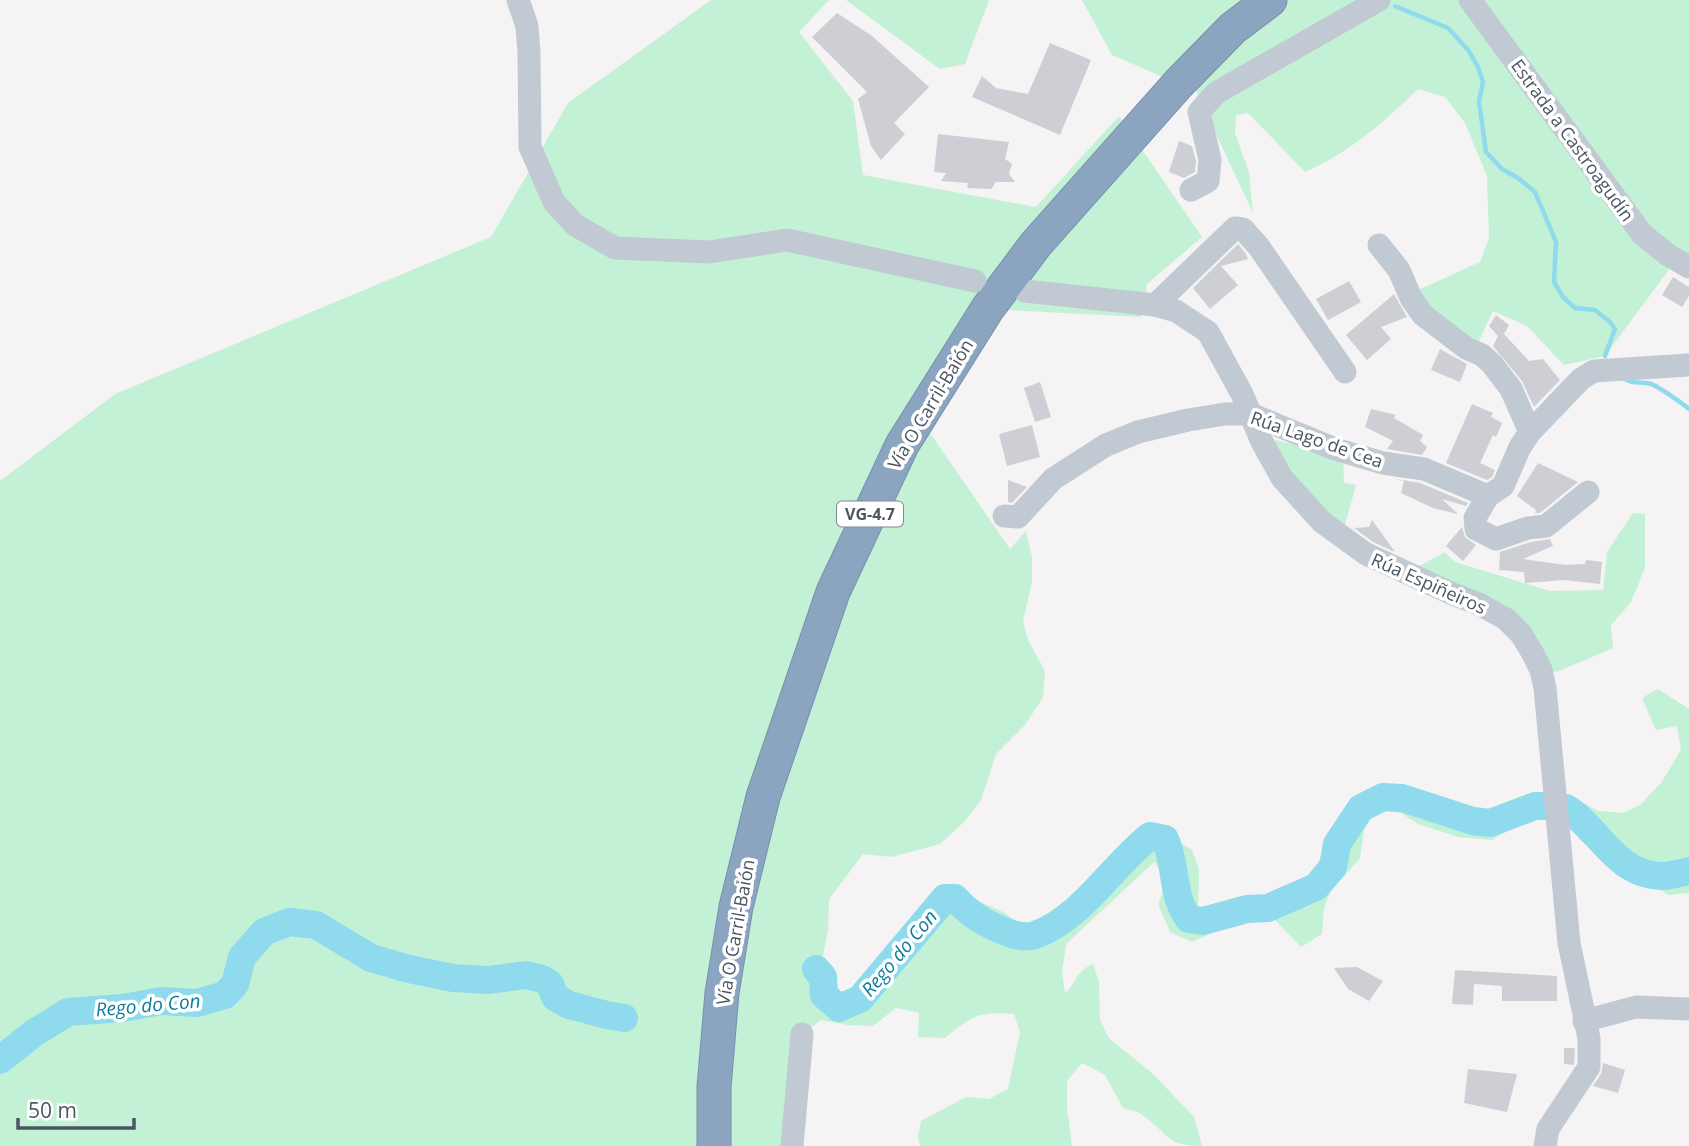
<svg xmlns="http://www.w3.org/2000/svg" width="1689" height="1146" viewBox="0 0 1689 1146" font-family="'Open Sans',sans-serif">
<rect width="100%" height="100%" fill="#f5f3f3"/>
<g fill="#c3f1d5">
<path d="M711 0H829L799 32 853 101 863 175 1036 207 1119 116 1202 237 1147 284 1141 317 988 309 919 417 1010 549 1026 531 1032 557V582L1023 621 1028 640 1045 671 1043 698 1024 726 996 754 981 800 965 821 940 844 892 857 863 854 829 899 828 930 823 956 830 982 839 997 856 990 939 895 955 890 1003 912 1023 926 1041 919 1069 901 1135 833 1155 827 1192 850 1199 870 1198 911 1296 887 1315 869 1330 837 1345 814 1358 801 1391 789 1479 815 1533 798 1569 795 1598 811 1623 813 1640 805 1661 783 1681 750 1677 726 1656 730 1642 698 1658 689 1689 709V893L1668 895 1646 879 1621 873 1579 839 1570 827 1543 818 1514 827 1492 840 1458 837 1418 824 1401 813 1386 811 1369 817 1364 830 1360 858 1331 891 1324 908 1322 934 1301 947 1270 915 1239 921 1192 942 1170 932 1158 904C1166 887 1166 875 1154 862L1066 944 1062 973 1065 993C1079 981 1073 973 1093 964L1099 982 1100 1020 1109 1038 1153 1074 1194 1117 1202 1146C1165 1146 1169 1134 1144 1116 1138 1111 1130 1110 1123 1108L1105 1075 1082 1063 1067 1081V1107L1072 1146H920L918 1137 921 1121 966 1097 989 1099 1008 1089 1020 1032 1014 1014C978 1011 972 1016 945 1038L918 1037 919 1013 896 1008 873 1026 848 1025 821 1020 802 1034 792 1146H0V481L115 394 491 237 568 103Z"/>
<path d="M846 0H989L965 64 940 69Z"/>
<path d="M1082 0H1689V267L1676 260 1605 356 1564 365 1527 326 1493 311 1478 343 1450 327 1416 291 1480 262 1489 238 1487 176 1465 123 1445 97 1418 89C1384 122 1349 153 1305 172L1248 113 1236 115 1235 133 1249 172 1253 213 1196 91 1112 55Z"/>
<path d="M1267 438 1343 456 1344 483 1356 485 1344 528 1322 522Z"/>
<path d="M1633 513 1645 514V568L1631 602 1611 625 1613 648 1564 669 1542 676 1521 635 1407 573 1445 552 1455 562 1550 591 1603 590 1607 552Z"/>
</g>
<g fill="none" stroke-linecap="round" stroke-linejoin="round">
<g stroke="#90daee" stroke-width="4.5">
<path d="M1395 6 1448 28 1468 50 1478 67 1483 82 1479 101 1486 152 1502 169 1518 178 1535 192 1556 242 1554 282 1563 297 1575 308 1595 310 1609 321 1615 329 1605 356"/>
<path d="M1623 378C1633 385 1640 381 1651 384 1658 386 1683 404 1689 409"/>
</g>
<g stroke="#90daee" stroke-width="28">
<path d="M1566 808C1600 829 1615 875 1662 876 1670 876 1680 873 1689 871"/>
<path d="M816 969 823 977 824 995 839 1008 860 999 945 898H955C967 912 982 922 999 929 1010 934 1023 939 1035 935 1081 919 1113 865 1150 836L1165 839C1177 864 1171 896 1189 919L1203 921 1247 909 1268 908 1316 887 1333 867 1337 844 1361 808 1383 797 1402 798 1473 821 1490 823 1535 806H1547"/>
<path d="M0 1060 34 1033 68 1012 123 1008 161 1001 197 1003 225 995 235 984 242 957 264 932 289 922 316 925 371 958 409 969 453 978 489 980 526 975 542 979 550 984 555 997 569 1005 607 1015 624 1018"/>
</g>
</g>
<g fill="#cdcfd5">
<path d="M837 13 872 36 929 87 894 123 905 134 881 160 871 146 858 99 867 92 812 37Z"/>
<path d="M1050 43 1091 60 1060 135 972 97 982 76 996 88 1028 94Z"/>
<path d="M938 134 1009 142 1005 159 1012 164 1009 174 1015 182H996L991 189 967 188 968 183 941 181 946 173 934 172Z"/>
<path d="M1179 141 1192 146 1196 161 1195 172 1184 178 1169 172Z"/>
<path d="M1238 244 1246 254 1248 259 1221 266 1238 285 1210 309 1193 288Z"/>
<path d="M1673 277 1689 287V296L1682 307 1662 295Z"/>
<path d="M1349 281 1361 302 1328 320 1316 299Z"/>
<path d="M1394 294 1407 317 1381 327 1391 339 1367 360 1346 335Z"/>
<path d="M1496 315 1509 325 1504 334 1529 361 1543 359 1560 380 1534 407 1522 381 1493 346 1498 336 1489 326Z"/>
<path d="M1440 349 1467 364 1460 382 1431 370Z"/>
<path d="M1040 382 1051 417 1035 422 1024 388Z"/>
<path d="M1472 404 1493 413 1491 417 1502 423 1496 437 1493 435 1480 463 1495 470 1492 477 1487 480 1446 463Z"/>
<path d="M1371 409 1396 415 1394 418 1423 435 1420 441 1427 447 1422 455 1387 449 1393 441 1365 427Z"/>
<path d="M1032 425 1040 457 1007 466 999 434Z"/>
<path d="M1538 463 1578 482 1540 513H1535L1536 510 1517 496Z"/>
<path d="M1396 479 1420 483 1468 503 1466 506 1442 499 1458 514 1433 508 1401 493 1404 481Z"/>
<path d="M1008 480 1027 487 1012 503 1008 502Z"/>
<path d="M1372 520 1395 552 1373 542 1354 528 1369 527Z"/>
<path d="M1462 527 1465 537 1476 545 1463 561 1446 546Z"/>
<path d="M1550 539 1553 546 1523 559 1566 565 1585 564 1586 560 1602 562 1600 584 1564 580 1525 583 1524 572 1499 570 1500 552 1531 542Z"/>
<path d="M1357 967 1383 981 1369 1001 1348 989 1334 968Z"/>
<path d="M1455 970 1557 976V1001H1502V986L1474 984 1473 1005 1452 1004Z"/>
<path d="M1564 1048H1575L1574 1065 1564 1064Z"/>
<path d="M1603 1063 1625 1070 1618 1093 1593 1086 1601 1074Z"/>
<path d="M1468 1069 1517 1074 1507 1112 1464 1103Z"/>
</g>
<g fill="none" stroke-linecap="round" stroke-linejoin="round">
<defs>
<path id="highway" d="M714 1146V1087L722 993 736 907 763 797 833 592 902 445 988 308 1036 244 1179 83 1233 28 1270 0"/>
</defs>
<use href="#highway" stroke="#7690ad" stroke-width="35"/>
<g stroke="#c1cad2" stroke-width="23">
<path d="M518 0 527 26 529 53 530 147 554 202 575 225 615 248 709 252 787 240 975 281"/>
<path d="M1470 0 1642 234 1668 255 1689 267"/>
<path d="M1191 190 1208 181 1210 160 1199 112 1216 93 1379 0"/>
<path d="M1379 245 1399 270 1411 298 1423 315 1466 348 1482 355 1492 364 1511 389 1530 432"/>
<path d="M1025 291 1155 305 1176 311 1208 332 1242 394 1262 442 1282 478 1322 522 1366 554 1453 594 1479 604 1506 619 1521 634 1532 652 1541 670 1545 688 1569 943 1589 1038V1067L1548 1129 1545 1146"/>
<path d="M1155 305 1235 228 1243 229 1259 247 1345 372"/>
<path d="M1588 492 1546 526 1528 528 1496 539 1476 529 1475 518 1488 496 1503 486 1520 447 1530 432 1581 379 1594 371 1689 365"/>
<path d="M1004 516 1018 517 1053 479 1106 445 1138 432 1188 420 1225 414H1250L1335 449 1383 463 1424 469 1488 496"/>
<path d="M1584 1021 1636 1007 1689 1009"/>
<path d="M792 1146 802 1034"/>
</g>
<use href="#highway" stroke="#8ba5c1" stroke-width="33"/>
</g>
<g text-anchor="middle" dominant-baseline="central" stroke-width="7" stroke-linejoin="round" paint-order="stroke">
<rect fill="#fff" stroke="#808990" stroke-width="2" x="837" y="501.5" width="66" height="25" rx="5"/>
<g font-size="16" font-weight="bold" fill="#4a5661">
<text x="870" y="514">VG-4.7</text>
</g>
<g font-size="18" fill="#4a5661" stroke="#fff">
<text transform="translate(1573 140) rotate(54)">Estrada a Castroagudín</text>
<text transform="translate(930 404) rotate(-59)">Vía O Carril-Baión</text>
<text transform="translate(1317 439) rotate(19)">Rúa Lago de Cea</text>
<text transform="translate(1429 583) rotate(24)">Rúa Espiñeiros</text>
<text transform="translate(735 932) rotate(-80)">Vía O Carril-Baión</text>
</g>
<g font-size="19" font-style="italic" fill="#0c7c9b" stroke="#fff">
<text transform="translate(899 953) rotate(-50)">Rego do Con</text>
<text transform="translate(148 1005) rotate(-5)">Rego do Con</text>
</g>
</g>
<path d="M18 1118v10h116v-10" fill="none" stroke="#4a5661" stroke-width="3.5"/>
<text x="28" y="1118" font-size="21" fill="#4a5661" stroke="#ffffff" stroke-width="5" paint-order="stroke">50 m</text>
</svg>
